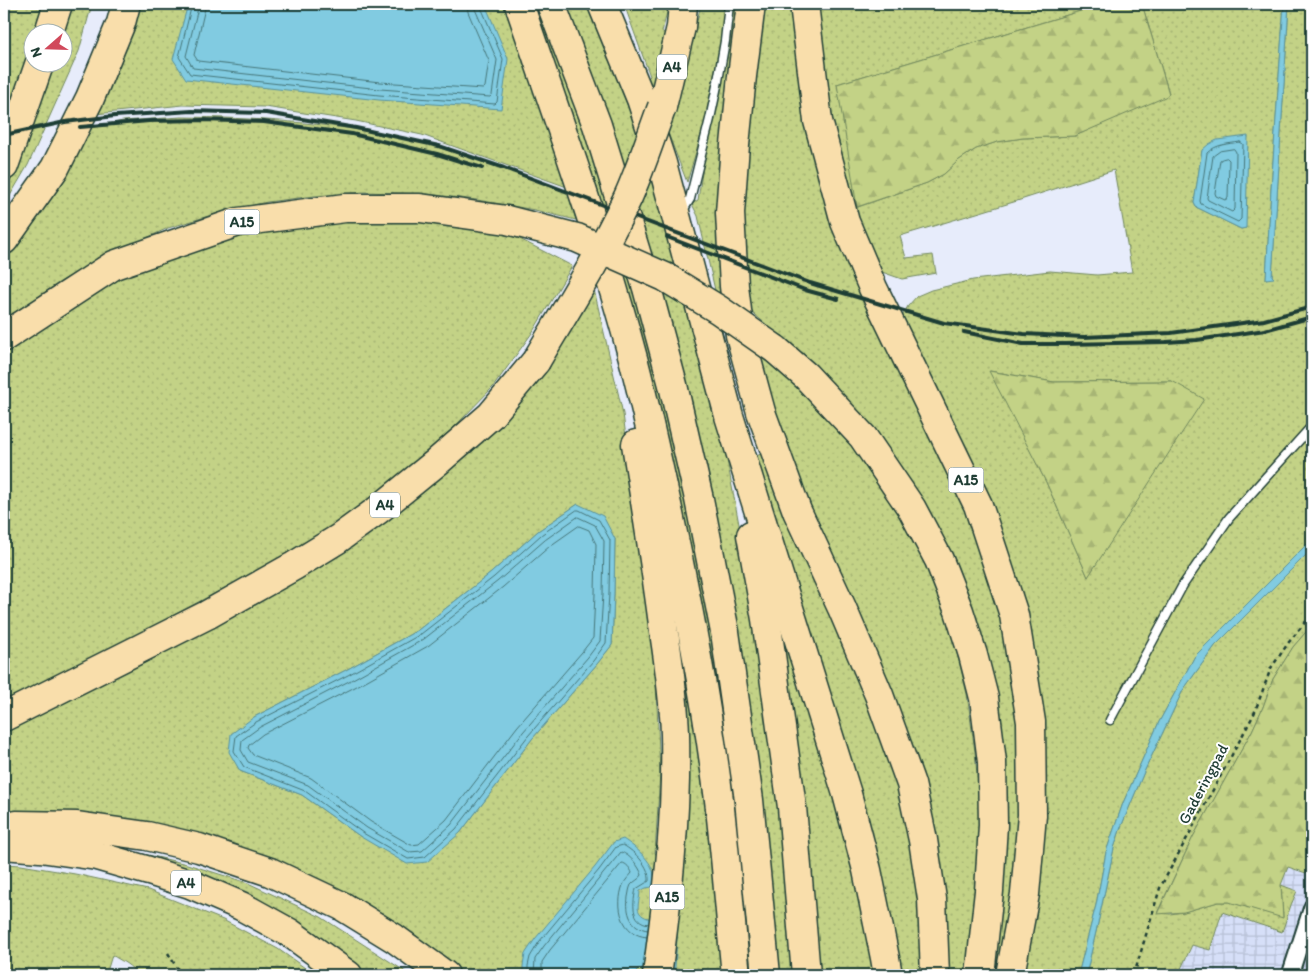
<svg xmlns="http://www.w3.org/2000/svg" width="1316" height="979" viewBox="0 0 1316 979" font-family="Itim,sans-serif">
<defs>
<pattern id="industrial-grid" width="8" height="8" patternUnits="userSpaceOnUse" patternTransform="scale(1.25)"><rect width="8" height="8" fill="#d6dff8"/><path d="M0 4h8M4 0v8" fill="none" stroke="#b7c0d5"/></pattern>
<pattern id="grass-dots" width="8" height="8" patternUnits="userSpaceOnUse" patternTransform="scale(1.25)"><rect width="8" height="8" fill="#c3d286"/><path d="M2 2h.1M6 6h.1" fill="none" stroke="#a7b574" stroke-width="1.8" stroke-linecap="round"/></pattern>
<pattern id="forest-firs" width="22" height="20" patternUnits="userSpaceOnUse" patternTransform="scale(1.25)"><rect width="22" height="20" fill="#c3d286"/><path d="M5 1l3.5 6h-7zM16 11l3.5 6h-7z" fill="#a7b574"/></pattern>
</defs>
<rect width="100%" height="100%" fill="#e7ecfb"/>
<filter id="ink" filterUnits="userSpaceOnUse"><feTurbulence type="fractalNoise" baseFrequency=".02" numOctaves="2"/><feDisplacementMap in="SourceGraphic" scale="10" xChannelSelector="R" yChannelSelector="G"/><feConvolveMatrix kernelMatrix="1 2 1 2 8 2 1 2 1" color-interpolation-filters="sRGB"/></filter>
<g filter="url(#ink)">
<path fill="url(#industrial-grid)" d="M1312 855V975H1178L1192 945 1210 949 1222 912 1291 905 1297 892 1281 885 1288 867 1306 873Z"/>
<g fill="url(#grass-dots)" stroke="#71885d" fill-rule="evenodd">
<path d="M4 4H45L38 32H32V52L4 137Z"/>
<path d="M60 4H92L79 51 28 165 4 206V179L45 63 62 62V32Z"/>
<path d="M130 4H508L567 187 422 135 356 121 265 107 183 105 86 115Z"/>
<path d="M527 4H541L573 92 640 308 668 418 715 643 732 758 756 975H742L701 645Z"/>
<path d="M565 4H588L631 114 657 189 700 339 728 465 748 573 773 732 796 975H778L753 753Z"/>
<path d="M624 4H669L662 32 693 39 701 4H725L721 40 706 118 687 182 647 79 650 76Z"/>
<path d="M733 4H748L738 341 903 776 929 975H819L776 596 771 512 756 456 761 454 726 338 698 216 692 204 698 200 704 159 722 83Z"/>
<path d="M765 4H798L819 143 994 569 1028 754 1004 975H994L999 926 1002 866 981 652 822 377 783 338 750 311C746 272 742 232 743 193 745 130 756 66 765 4Z"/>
<path d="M814 4H1104L837 84 858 207 927 183 944 174 959 160 976 149 997 142 1023 138 1075 136 1169 93 1142 4H1284L1271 189 1266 279 1272 276 1289 4H1312V539L1195 656 1159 722 1123 803 1106 852 1096 905 1078 975H1021L1044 732 1034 651 1021 595 898 324 908 306 917 296 931 290 973 280 1050 271 1097 275 1132 272 1114 170 1017 201 900 236 906 258 933 255 936 273 902 279 879 271 863 237 835 142ZM1202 151 1246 228 1241 229 1196 207 1194 203ZM990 371 1054 382 1172 381 1088 577 1046 482Z"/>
<path d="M181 117C254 118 326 122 397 137 456 150 512 172 568 193L576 220 535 210 477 200 427 194 365 192 314 196 267 202 222 212 168 228 99 260 63 280 4 319V263L30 223 80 130 123 121Z"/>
<path d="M381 218 459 223 510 234 572 266 532 333 493 387 430 452 353 513 289 554 4 705V350L118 275 177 255 245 235 315 224Z"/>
<path d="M592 281 623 414 655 661 660 773 655 853 679 883 667 565 691 699 714 874 723 975H459L450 968 304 878 4 819V733L145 663 294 580 374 527ZM578 504 615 539 614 594 612 645 597 664 532 739 460 833 361 837 302 795 240 771 254 717 346 670 418 630 491 573 538 531Z"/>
<path d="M758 356 775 364 809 394 844 434 887 493 915 542 939 596 956 649 967 694 975 752 980 810 978 870 971 975H945L942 900 796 478Z"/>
<path d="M1312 549V625L1293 647 1273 679 1263 707 1252 731 1193 837 1157 913 1170 914 1184 912 1218 902H1229L1283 917 1281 885 1297 891 1291 905 1282 932 1222 912 1210 950 1192 945 1178 975H1086L1098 923 1114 848 1121 827 1144 772 1183 690 1215 646Z"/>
<path d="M73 843 122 849 187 864 248 883 321 917 403 970 409 975H357Z"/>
<path d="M4 864 21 865 75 874 148 890 223 920 278 949 315 975H137C132 965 121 961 112 955L106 975H4Z"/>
</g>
<g fill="url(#forest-firs)" stroke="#71885d">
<path d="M1104 4H1142L1169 94 1165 97 1075 136 1023 138 997 142 976 149 959 160 944 174 927 183 857 207 837 84Z"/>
<path d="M989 371 1054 382 1172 381 1204 399 1088 577 1046 482Z"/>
<path d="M1312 625V855L1306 873 1288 867 1281 885 1283 918 1229 902H1218L1184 912 1157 914 1193 837 1252 731 1263 707 1273 679 1293 647Z"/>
</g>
<g fill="#81cbe1" stroke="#5a929c">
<path d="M188 4H485L508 59 501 109 379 100 186 79 173 59Z"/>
<path d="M1284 4H1289L1273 262 1272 276 1274 278 1266 279 1271 189Z"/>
<path d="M1248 136 1246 228 1241 229 1196 207 1194 203 1202 150 1209 144 1217 140Z"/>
<path d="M578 504 603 516 615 539 614 594 612 645 597 664 532 739 460 833 427 862 407 864 361 837 302 795 240 771 229 752 231 734 254 717 346 670 418 630 491 573 538 531Z"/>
<path d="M1312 539V549L1215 646 1183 690 1144 772 1121 827 1114 848 1098 923 1086 975H1078L1096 905 1104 863 1106 852 1123 803 1159 722 1195 656Z"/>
<path d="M623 839C637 848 662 868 652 887L646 888 640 891C640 896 638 903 638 908 640 923 665 919 677 920L678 923 675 968 673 970 638 969 634 973V975H523V966L525 954 535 939 595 867 614 842Z"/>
</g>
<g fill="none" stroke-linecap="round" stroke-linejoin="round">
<g stroke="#467679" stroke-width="1">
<path d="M192 4 179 57 190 74 379 95 495 104 497 102 503 59 481 7V4"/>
<path d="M199 4 186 56 193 68 380 89 490 97 492 95 497 60 475 9V4"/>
<path d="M206 4 194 55 198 61 380 82 483 89 485 87 489 61 468 12 467 4"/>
<path d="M1240 142 1243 144 1241 219 1238 222 1201 204 1200 201 1207 153C1216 144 1228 144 1240 142Z"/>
<path d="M1234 149 1236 152 1235 209 1232 212 1208 200 1207 198 1213 156 1220 151Z"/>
<path d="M1227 158 1229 160 1228 198 1225 200 1216 196 1215 193 1220 160 1222 159Z"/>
<path d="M577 510H579L599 520 610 540 609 594 606 643 593 661 528 736 456 829 425 857 408 859 363 833 305 791 244 767 234 751 236 736 256 722 348 675 421 634 494 577 541 535Z"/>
<path d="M578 517 595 525 604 541 603 594 600 641 588 657 523 732 451 825 422 851 409 852 367 828 308 785 248 762 241 750 242 740 260 727 351 680 424 639 498 581 545 540Z"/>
<path d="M579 526 589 530 596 544 595 594 593 638 582 652 517 727 446 820 419 844 411 845 371 822 311 778 253 755 248 748 249 745 263 734 355 687 428 646 503 587 550 546Z"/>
<path d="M528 975V966L530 957 539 942 599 870 616 847 623 845C635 852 650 866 649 881L636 889C633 902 630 922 649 924"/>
<path d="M534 975 535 959 544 946 621 852C630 855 639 866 642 875 640 879 634 881 631 885 629 889 629 893 628 897 626 912 630 928 648 930"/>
<path d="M542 975V962L550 950 622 863C626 863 631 869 632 873 629 877 625 880 623 885 615 906 621 935 647 937"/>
</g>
<defs>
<g id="service">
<path d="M682 212 690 199 710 119 718 81 725 41 729 4"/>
<path d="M1110 720 1183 585 1229 518 1312 426"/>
</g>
<path id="minor" d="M1290 975 1312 907"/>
<g id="motorway">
<path d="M519 4C559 122 602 241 634 362 647 412 658 463 669 514 689 609 707 704 719 800 726 858 730 917 736 975"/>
<path d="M551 4 597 125 647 288 673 385 699 499 725 632 749 800 766 975"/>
<path d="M602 4 641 99 662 163 729 416 847 794 867 870 885 958 888 975"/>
<path d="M751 4 742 76 735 145 730 213 734 286 740 335 761 412 797 511 842 608 879 695 911 784 923 840 932 899 935 975"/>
<path d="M804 4 818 121 845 222 873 288 978 505 1014 615 1031 722 1032 815 1025 894 1010 975"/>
<path d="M49 32 58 4"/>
<path d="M662 107 681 27 683 4"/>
<path d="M4 166 40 62"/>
<path d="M4 240 55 168 90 98 121 23 126 4"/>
<path d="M4 337 114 265 238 222 345 208H420L507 220"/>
<path d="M775 349 806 376 863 437 912 509 939 560 959 611 973 655 984 698 992 762 993 825 989 891 980 975"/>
<path d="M636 444C646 507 656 569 664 632 669 665 674 700 675 734 677 815 668 895 657 975"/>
<path d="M751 535 766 619 792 807 806 975"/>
<path d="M4 717 207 615 294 566 338 539 378 510 437 462 491 415 536 361"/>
<path d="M4 828 16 825 77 826 147 836 199 848 270 872 342 906 394 938 445 975"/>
<path d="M4 845 40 848 97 856 149 871 190 884 241 906 290 933 348 975"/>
</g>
</defs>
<use href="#service" stroke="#1f3d34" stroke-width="11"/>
<use href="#minor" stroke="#1f3d34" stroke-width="19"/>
<use href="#motorway" stroke="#1f3d34" stroke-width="31"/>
<g stroke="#1f3d34" stroke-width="2.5" stroke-dasharray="4 4" stroke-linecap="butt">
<path d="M168 953 177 968V975"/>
<path d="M1134 975 1160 888 1254 714 1271 668 1289 642 1312 614"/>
</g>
<use href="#service" stroke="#fff" stroke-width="8"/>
<use href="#minor" stroke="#fff" stroke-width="15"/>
<use href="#motorway" stroke="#f9deab" stroke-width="28"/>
<g stroke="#1f3d34" stroke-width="4">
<path d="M80 127 149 121 203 120 264 122 352 134 437 154 482 168"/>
<path d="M4 135 65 122 115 116 192 111 266 113 356 128 439 146 504 168 810 283 944 323 1024 334 1084 337 1171 333 1264 320 1312 307"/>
<path d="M667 237 805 290 838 299"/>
<path d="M964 332 1023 344H1066L1166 342 1197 340 1265 330 1312 317"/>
</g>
<defs>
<g id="motorway-bridge">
<path d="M507 220 577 238 665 277 719 310 775 349"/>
<path d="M536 361C568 307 601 254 628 197 641 168 651 136 662 107"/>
</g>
</defs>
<use href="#motorway-bridge" stroke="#1f3d34" stroke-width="31" stroke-linecap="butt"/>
<use href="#motorway-bridge" stroke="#f9deab" stroke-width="28"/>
</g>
</g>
<g text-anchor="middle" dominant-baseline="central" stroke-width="4" stroke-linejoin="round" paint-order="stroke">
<g fill="#fff" stroke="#627771" stroke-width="1">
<rect x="657" y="54.5" width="30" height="25" rx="4"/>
<rect x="224.5" y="209.5" width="35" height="25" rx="4"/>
<rect x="948.5" y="467.5" width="35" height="25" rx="4"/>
<rect x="370" y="492.5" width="30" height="25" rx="4"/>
<rect x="171" y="870.5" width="30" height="25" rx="4"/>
<rect x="649.5" y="884.5" width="35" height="25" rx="4"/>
</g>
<g font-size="15" font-weight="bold" fill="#1f3d34">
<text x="672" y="67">A4</text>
<text x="242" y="222">A15</text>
<text x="966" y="480">A15</text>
<text x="385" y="505">A4</text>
<text x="186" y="883">A4</text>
<text x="667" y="897">A15</text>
</g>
<g font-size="16" fill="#1f3d34" stroke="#fff">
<text transform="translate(1203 784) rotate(-62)">Gaderingpad</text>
</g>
</g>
<rect width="1316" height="979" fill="none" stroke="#fff" stroke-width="20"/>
<rect x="10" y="10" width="1296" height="959" fill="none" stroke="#1f3d34" stroke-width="2" filter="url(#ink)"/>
<g transform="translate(48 48) rotate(250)"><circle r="24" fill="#ffffff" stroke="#a5b1ae"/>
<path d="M0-4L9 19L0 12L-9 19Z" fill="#d1495b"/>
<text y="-8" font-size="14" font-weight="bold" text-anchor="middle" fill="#1f3d34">N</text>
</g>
</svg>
